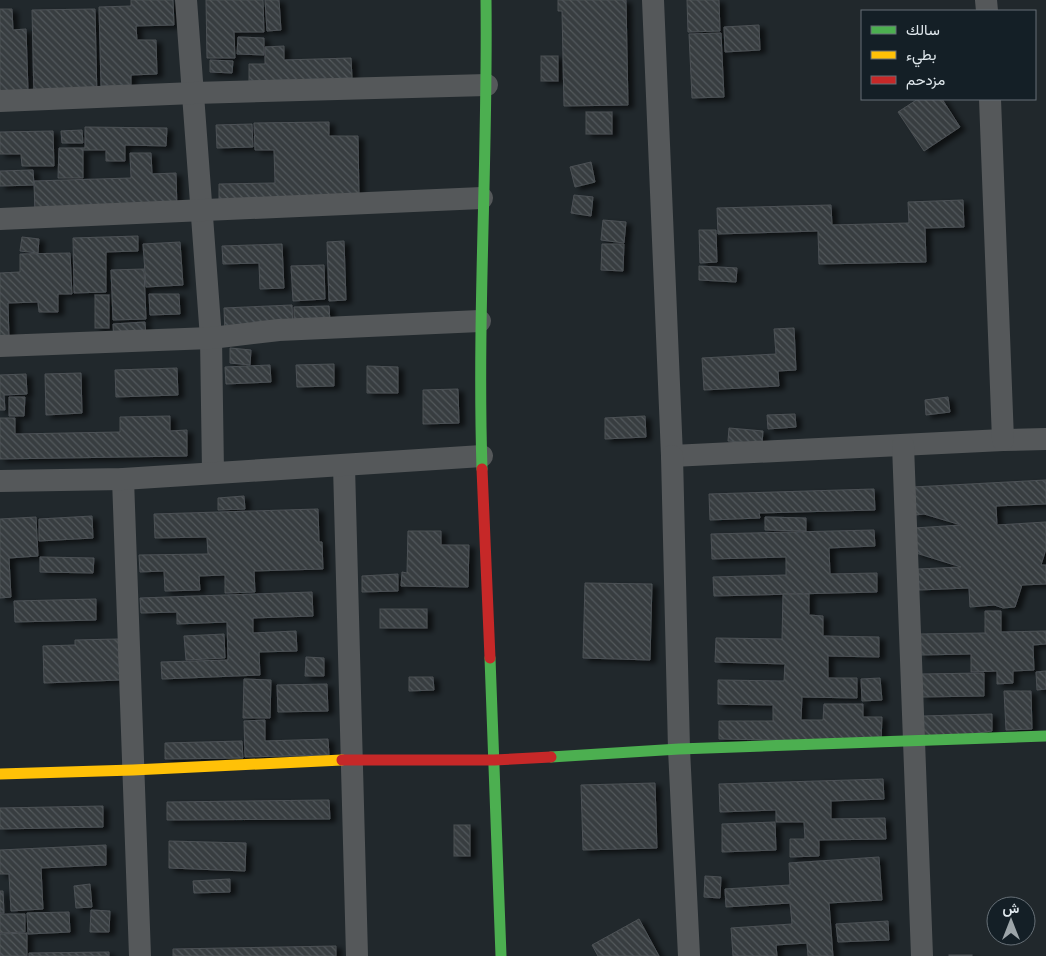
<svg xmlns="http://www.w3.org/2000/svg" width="1046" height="956" viewBox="0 0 1046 956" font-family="'DM Sans',Vazirmatn,sans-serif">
<defs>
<pattern id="building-back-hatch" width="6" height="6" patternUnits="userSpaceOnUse" patternTransform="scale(1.25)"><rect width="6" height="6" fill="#373d40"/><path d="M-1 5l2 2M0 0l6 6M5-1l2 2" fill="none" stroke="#54595c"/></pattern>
<filter id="shadow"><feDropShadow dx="5.5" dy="3" stdDeviation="2.5" flood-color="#0009"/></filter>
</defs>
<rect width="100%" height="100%" fill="#21282c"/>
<g fill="url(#building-back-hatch)" stroke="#4c5155" filter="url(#shadow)">
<path d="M131 0H173L174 25 136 26 137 40H156L157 74 131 75V85L101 86 99 7 131 6Z"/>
<path d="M206 0H263L264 32H234L235 58H207Z"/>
<path d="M265 0H279L281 30 267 31Z"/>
<path d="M558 0H626L628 105 564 106 562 11H558Z"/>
<path d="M687 0H719L720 31 688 32Z"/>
<path d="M0 9H12L13 30 26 29 28 90 0 91Z"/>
<path d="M95 9 97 98 34 99 32 10Z"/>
<path d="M759 25 760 50 725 52 724 27Z"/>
<path d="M721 33 724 97 692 98 689 34Z"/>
<path d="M238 37 264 38V55L237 54Z"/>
<path d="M284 46V60L351 58 352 78 249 81V64H265V47Z"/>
<rect x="541" y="56" width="17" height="25"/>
<path d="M210 60 233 61 232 73 210 72Z"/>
<path d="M918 99H942L960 127 924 151 898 112Z"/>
<rect x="586" y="112" width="26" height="22"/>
<path d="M329 122V136H358L359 198 219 200V184L275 183 274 150H255L254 123Z"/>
<path d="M252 124 253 147 217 148 216 125Z"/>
<path d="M85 127 167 128 166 146 125 145V161H106V150H83V178H58L59 148H85Z"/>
<path d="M82 130 83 143H62L61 131Z"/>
<path d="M53 131 54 166H22L21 154H0V132Z"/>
<path d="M130 153H151L152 174 176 173 177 209 35 214 34 181 131 178Z"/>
<path d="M591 162 595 182 575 187 570 167Z"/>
<path d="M33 170 34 185 0 186V171Z"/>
<path d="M574 195 593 197 591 216 571 213Z"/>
<path d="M963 200 964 227 925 228 926 262 819 264 818 231 718 234 717 208 831 205 832 225 909 223 908 202Z"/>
<path d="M603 220 626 222 624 243 601 240Z"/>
<path d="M699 230H716L717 262 700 263Z"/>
<path d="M138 236V251L106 252V292L74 293 73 238Z"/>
<path d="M22 237 39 239 38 253 20 251Z"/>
<path d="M344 241 346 300 329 301 327 242Z"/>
<path d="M180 242 183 285 146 287 143 244Z"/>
<path d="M282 244 284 288 260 289 259 263 223 264 222 246Z"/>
<path d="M602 244H624L623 271 601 270Z"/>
<path d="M70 253 72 294H58V312H39L38 302 8 303 9 339H0V273L20 272V254Z"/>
<path d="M324 265 325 299 293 301 291 266Z"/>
<path d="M699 266 737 268 736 282 699 280Z"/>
<path d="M144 269 146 319 113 320 111 270Z"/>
<path d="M149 294H179L180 314 150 315Z"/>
<rect x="95" y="295" width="14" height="33"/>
<path d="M292 305 293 331 225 334 224 308Z"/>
<path d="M329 306 330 322 294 324V307Z"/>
<path d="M145 322 146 338 114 340 113 324Z"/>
<path d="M794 328 796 370 778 371 779 386 704 390 702 358 776 354 774 329Z"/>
<path d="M230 348 251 350 250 365 230 363Z"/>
<path d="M334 364V386L297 387 296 365Z"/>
<path d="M270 365 271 382 226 384 225 367Z"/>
<path d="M367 366 398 367V393H367Z"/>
<path d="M177 368 178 395 116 397 115 370Z"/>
<path d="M81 373 82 413 46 415 45 374Z"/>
<path d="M26 374 27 394 4 395 5 410H0V375Z"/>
<path d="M458 389 459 423 423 424V390Z"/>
<path d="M9 397H25L24 416H9Z"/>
<path d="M948 397 950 412 926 415 925 400Z"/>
<path d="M795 414 796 427 768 429 767 415Z"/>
<path d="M170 416V431L187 430V456L0 459V418H15V434L120 432V417Z"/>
<path d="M645 416 646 437 605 439V418Z"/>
<path d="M729 428 763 431 762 444 728 441Z"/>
<path d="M1046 480V504L996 506 997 525 1046 522V549L1041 565H1046V584L1022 585 1015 607 1003 608 994 605 970 607 969 588 919 590 918 569 961 567 916 553 914 528 961 525 924 514 915 515 913 487Z"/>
<path d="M874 489 875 510 759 513 760 518 710 520 709 494Z"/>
<path d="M244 496 245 509 218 510V498Z"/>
<path d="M318 509 319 542H322L323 569 254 571 255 592 225 593V575L199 576 200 590 165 591 164 571 140 572 139 555 208 554 207 537 155 538 154 514Z"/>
<path d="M92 516 93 538 39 541V519Z"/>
<path d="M36 517 38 556 9 558 11 597 0 598V519Z"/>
<path d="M765 517 806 518V531L765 530Z"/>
<path d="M874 530 875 546 829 548 830 574 877 573V592L714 596 713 577 786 575V557L712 559 711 534Z"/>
<path d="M408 531H441V545H469L468 587 401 586 402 572 407 573Z"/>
<path d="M40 557 94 558 93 573 40 572Z"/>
<path d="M398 574V591L362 592V576Z"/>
<path d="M585 583 652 584 650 660 583 658Z"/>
<path d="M312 592 313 616 253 618V633L296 631 297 651 259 652 260 675 162 679 161 662 228 660 227 622 177 624V612L141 613 140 598Z"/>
<path d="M783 594H809V615L823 616V636L879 637V657L828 656V678H857V698L802 697 801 720H823L824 704H863V717H882L881 742 719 739V721H773V705L718 704V680L784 681 785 664 715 662 716 638 782 639Z"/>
<path d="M96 599V620L15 622 14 601Z"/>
<rect x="380" y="609" width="47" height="19"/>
<path d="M985 611H1001V632L1046 631V644L1033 645 1034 670 1013 671V683L997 684V671L971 672V654L920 655V634L985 633Z"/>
<path d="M224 634 225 658 186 660 184 636Z"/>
<path d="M118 639 120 680 44 683 43 646 75 645V640Z"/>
<path d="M306 657 324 658V676H305Z"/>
<path d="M1046 671V689L1037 690 1036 672Z"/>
<path d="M984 673V696L922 697 921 674Z"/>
<path d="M409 677H433L434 690 409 691Z"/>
<path d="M880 678 882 700 862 701 861 679Z"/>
<path d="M244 679 271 680 270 718H243Z"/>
<path d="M327 684 328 711 278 712 277 685Z"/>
<path d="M1004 691H1031L1032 729 1006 730Z"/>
<path d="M992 714V731L923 741V716Z"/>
<path d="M265 720V741L328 739 329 755 245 757 244 721Z"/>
<path d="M242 741 243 758 165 759V743Z"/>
<path d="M883 779 884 799 831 801V819L885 818 886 839 819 840V856L790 857V839H805L804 822H776V810L720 812 719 784Z"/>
<path d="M655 783 657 848 583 850 581 785Z"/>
<path d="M329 800 330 819 167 820V802Z"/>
<path d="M103 806V827L0 829V808Z"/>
<path d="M775 822 776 850 722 852V824Z"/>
<rect x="454" y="825" width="16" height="31"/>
<path d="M169 841 246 843 245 871 169 868Z"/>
<path d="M106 845V865L41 868 43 909 11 911 9 874H0V850Z"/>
<path d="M879 857 882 900 829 903 833 956H808L807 943 776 945 777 956H733L731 928 792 924 790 903 726 907 725 889 790 885 789 863Z"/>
<path d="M705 876 721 877 720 898 704 897Z"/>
<path d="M230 879V892L194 893 193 881Z"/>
<path d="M90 884 92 907 76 908 74 886Z"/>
<path d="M0 891H3L4 913H0Z"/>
<path d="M91 910 110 911 109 932H90Z"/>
<path d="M69 912 70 932 28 934 27 913Z"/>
<path d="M0 914H25V932L0 933Z"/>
<path d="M639 919 659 956H598L592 945Z"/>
<path d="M888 921 889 940 838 942 836 924Z"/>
<path d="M27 933V956H0V934Z"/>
<path d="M336 946V956H173V949Z"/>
<path d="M109 952V956H29V953Z"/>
<rect x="949" y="955" width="23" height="1"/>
</g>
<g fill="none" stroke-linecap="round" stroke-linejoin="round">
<g stroke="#55585a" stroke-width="22">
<path d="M186 0 211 338 213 472"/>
<path d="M653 0 672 456 1003 440 1046 439"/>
<path d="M986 0 987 11"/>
<path d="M990 99 1003 440"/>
<path d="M0 101 194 93 487 85"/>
<path d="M0 219 482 198"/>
<path d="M0 346 211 338 279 330 480 321"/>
<path d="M903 445 922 956"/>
<path d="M672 456 679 749 689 956"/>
<path d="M344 466 357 956"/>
<path d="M123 479 140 956"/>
<path d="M0 481 123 479 482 456"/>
</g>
<g stroke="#4caf50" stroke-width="11">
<path d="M482 469C477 312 488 156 486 0"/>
<path d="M490 658 501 956"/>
<path d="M551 757 679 749 1046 736"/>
</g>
<path stroke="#ffc107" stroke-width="11" d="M0 774 133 770 342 760"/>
<g stroke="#c62828" stroke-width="11">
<path d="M482 469 490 658"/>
<path d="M342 760H494L551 757"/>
</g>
</g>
<rect x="861" y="10" width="175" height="90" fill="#141f26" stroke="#666f76"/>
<rect x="871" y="26" width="25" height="8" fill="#4caf50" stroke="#666f76"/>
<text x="906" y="35" font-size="15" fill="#e0e8ed">سالك</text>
<rect x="871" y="51" width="25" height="8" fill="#ffc107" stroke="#666f76"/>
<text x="906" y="60" font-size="15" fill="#e0e8ed">بطيء</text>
<rect x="871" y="76" width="25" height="8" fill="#c62828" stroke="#666f76"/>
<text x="906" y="85" font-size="15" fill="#e0e8ed">مزدحم</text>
<g transform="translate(1011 921)"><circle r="24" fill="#141f26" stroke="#666f76"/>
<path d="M0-4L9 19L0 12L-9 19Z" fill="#9da5a9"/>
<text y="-8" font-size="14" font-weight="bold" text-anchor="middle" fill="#e0e8ed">ش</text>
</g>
</svg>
